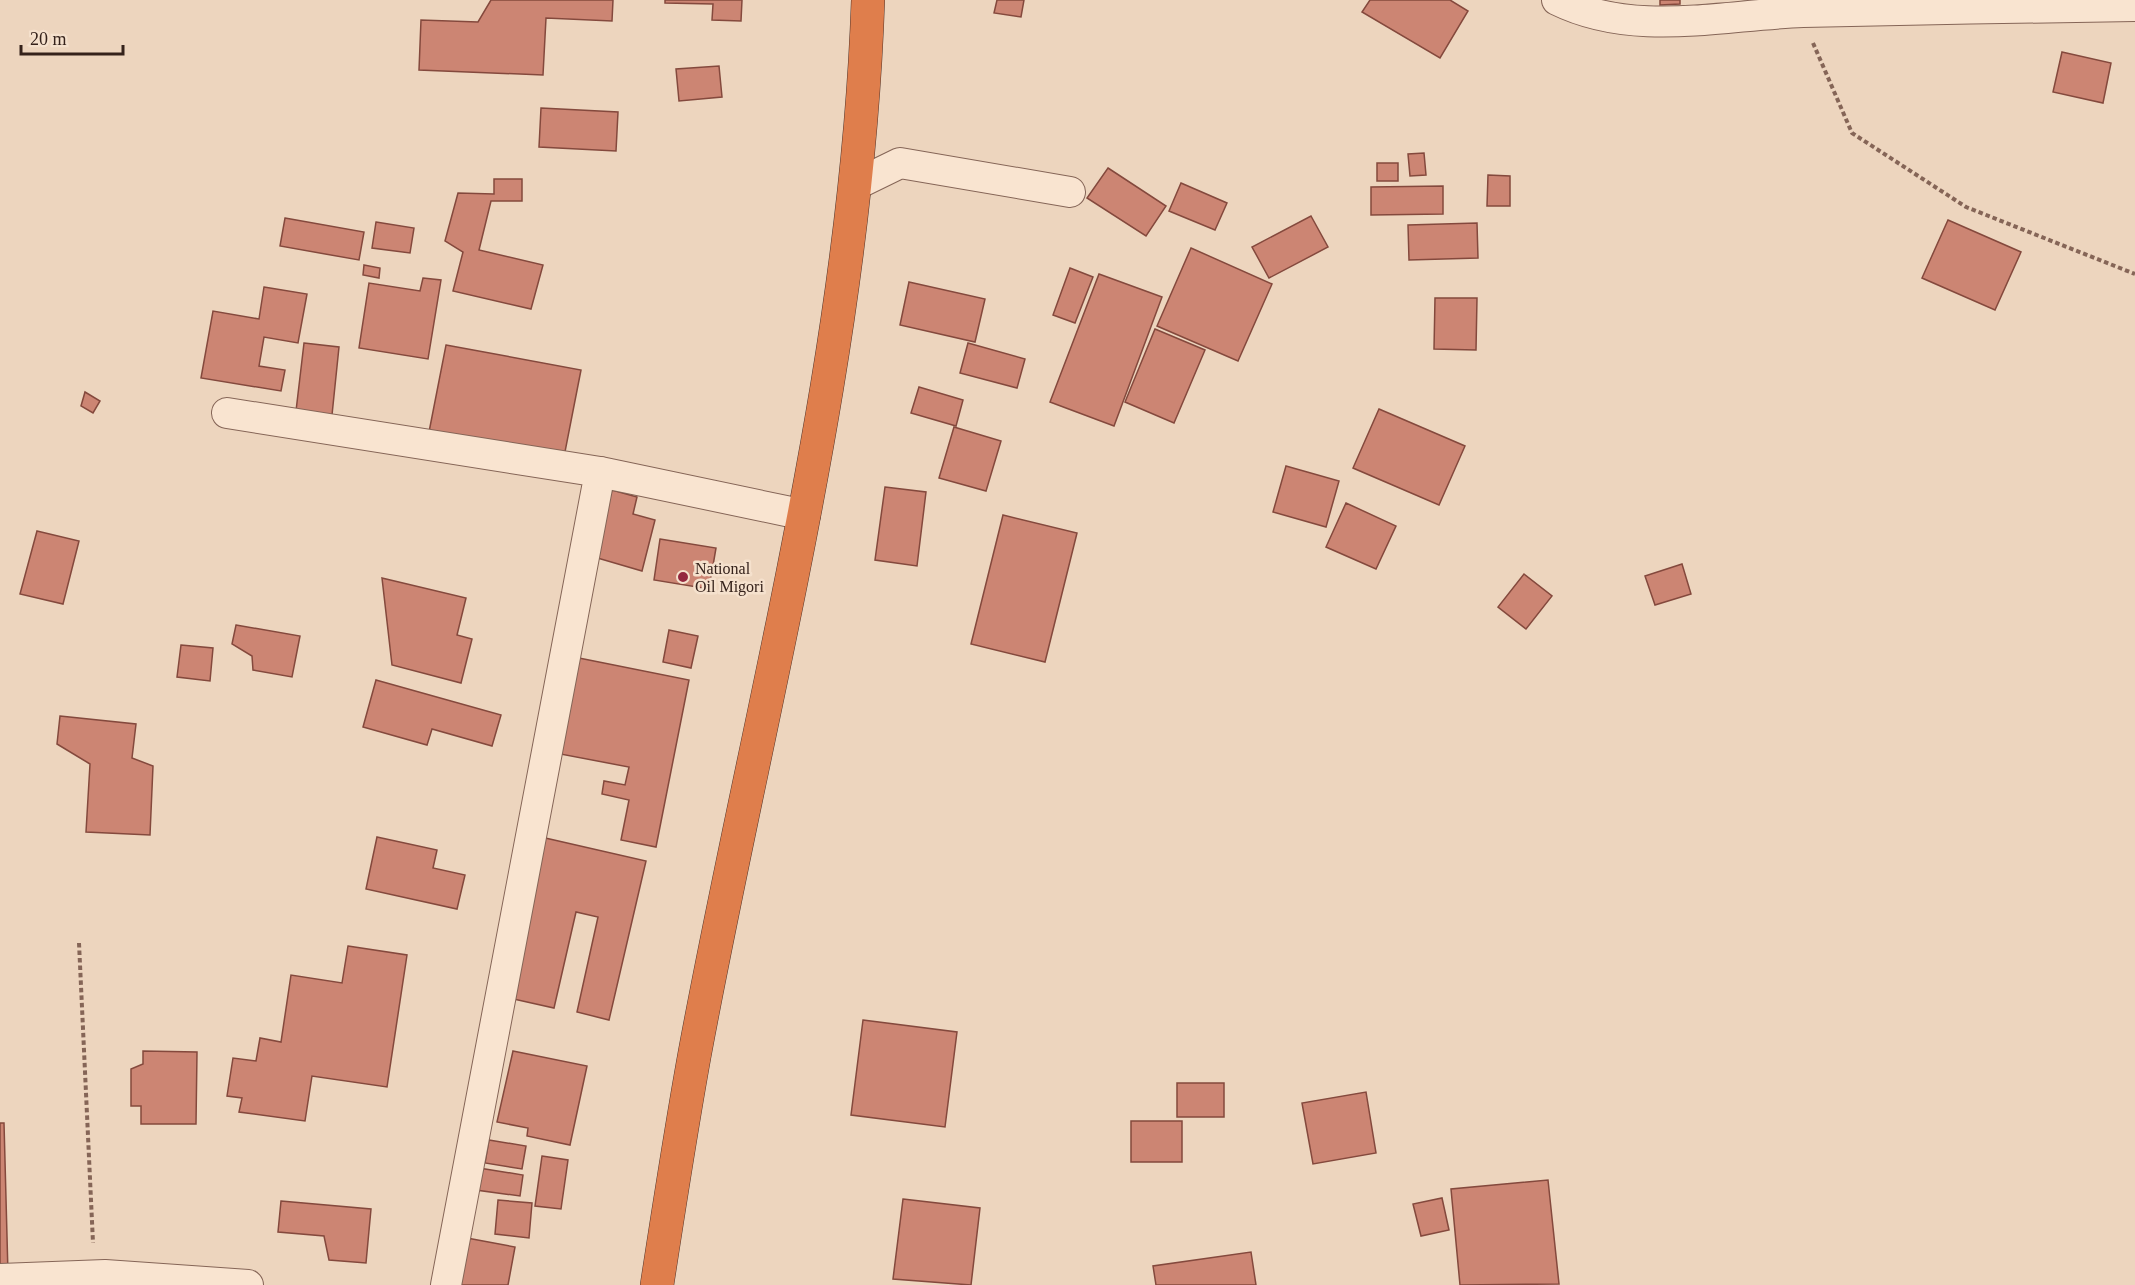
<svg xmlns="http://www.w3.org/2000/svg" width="2135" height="1285" viewBox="0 0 2135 1285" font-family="Georgia,serif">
<rect width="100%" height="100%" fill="#edd5be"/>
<g fill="#cc8573" stroke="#84493d" stroke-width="1.5">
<path d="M491 0H613L612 21 546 18 543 75 419 70 421 20 478 22Z"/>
<path d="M665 0H742L741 21 712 20 713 4 665 3Z"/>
<path d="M997 0H1024L1021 17 994 13Z"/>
<path d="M1370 0H1450L1468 11 1440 58 1362 12Z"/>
<path d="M1660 0H1680V4L1660 5Z"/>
<path d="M2062 52 2111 63 2103 103 2053 92Z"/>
<path d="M719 66 722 97 679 101 676 69Z"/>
<path d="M541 108 618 112 616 151 539 147Z"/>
<path d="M1424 153 1426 175 1410 176 1408 154Z"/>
<rect x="1377" y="163" width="21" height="18"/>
<path d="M1108 168 1166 206 1146 236 1087 198Z"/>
<path d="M1488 175 1510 176V206H1487Z"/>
<path d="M494 179H522V201H491L479 250 543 265 531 309 453 291 463 252 445 241 458 193 494 194Z"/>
<path d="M1181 183 1227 203 1215 230 1169 211Z"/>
<path d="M1443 186V214L1371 215V187Z"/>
<path d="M1311 216 1328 247 1269 278 1252 247Z"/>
<path d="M285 218 364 232 359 260 280 246Z"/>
<path d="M1948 220 2021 252 1995 310 1922 278Z"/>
<path d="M376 222 414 228 410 253 372 248Z"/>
<path d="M1477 223 1478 258 1409 260 1408 225Z"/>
<path d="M1191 248 1272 284 1238 361 1157 326Z"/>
<path d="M364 265 380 268 379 278 363 275Z"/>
<path d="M1070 268 1093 277 1075 323 1053 315Z"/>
<path d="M1099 274 1162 297 1114 426 1050 402Z"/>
<path d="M423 278 441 280 428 359 359 348 369 283 420 291Z"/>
<path d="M909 282 985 299 975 342 900 325Z"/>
<path d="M264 287 307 294 298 343 264 337 259 366 285 370 281 391 201 378 213 311 259 319Z"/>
<path d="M1435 298H1477L1476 350 1434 349Z"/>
<path d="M1155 329 1205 350 1174 423 1125 402Z"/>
<path d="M304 343 339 347 332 415 296 411Z"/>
<path d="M968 343 1025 359 1017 388 960 373Z"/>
<path d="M446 345 581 370 564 457 429 432Z"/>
<path d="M919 387 963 400 956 426 911 413Z"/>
<path d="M85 392 100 401 93 413 81 406Z"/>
<path d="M1379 409 1465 446 1439 505 1353 468Z"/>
<path d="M954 427 1001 441 986 491 939 478Z"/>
<path d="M1286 466 1339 481 1326 527 1273 512Z"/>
<path d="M885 487 926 492 917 566 875 560Z"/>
<path d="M612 490 637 497 633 514 655 520 642 571 594 557Z"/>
<path d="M1346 503 1396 526 1376 569 1326 547Z"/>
<path d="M1003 515 1077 533 1045 662 971 644Z"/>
<path d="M37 531 79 541 63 604 20 594Z"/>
<path d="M660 539 716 548 709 589 654 580Z"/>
<path d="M1682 564 1691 594 1655 605 1645 576Z"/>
<path d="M1524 574 1552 596 1526 629 1498 607Z"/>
<path d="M382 578 466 598 457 635 472 639 461 683 392 665Z"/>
<path d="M236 625 300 636 292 677 253 670 252 656 232 644Z"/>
<path d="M669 630 698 636 691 668 663 662Z"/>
<path d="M181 645 213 648 210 681 177 677Z"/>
<path d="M574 657 689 680 656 847 621 840 629 800 602 794 604 781 625 785 629 767 555 753Z"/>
<path d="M376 680 501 715 492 746 432 729 427 745 363 727Z"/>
<path d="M60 716 136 724 132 758 153 766 150 835 86 832 90 764 57 744Z"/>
<path d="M377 837 437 850 433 868 465 875 457 909 366 889Z"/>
<path d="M541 837 646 861 609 1020 577 1012 598 917 576 912 554 1008 505 997Z"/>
<path d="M348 946 407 955 387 1087 312 1076 305 1121 239 1112 242 1098 227 1096 233 1058 256 1061 260 1038 281 1042 291 975 342 983Z"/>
<path d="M863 1020 957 1032 945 1127 851 1115Z"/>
<path d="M143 1051 197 1052 196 1124H141V1106H131V1069L143 1064Z"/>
<path d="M513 1051 587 1066 570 1145 527 1136 528 1128 497 1122Z"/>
<rect x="1177" y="1083" width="47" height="34"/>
<path d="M1366 1092 1376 1153 1313 1164 1302 1103Z"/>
<rect x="1131" y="1121" width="51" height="41"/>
<path d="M0 1123H4L8 1274H0Z"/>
<path d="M489 1140 526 1146 522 1169 485 1163Z"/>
<path d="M542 1156 568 1160 561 1209 535 1206Z"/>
<path d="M479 1168 523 1175 520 1196 476 1190Z"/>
<path d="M1548 1180 1559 1284 1460 1285 1451 1189Z"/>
<path d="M1442 1198 1449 1230 1421 1236 1413 1204Z"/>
<path d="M903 1199 980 1208 971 1285 893 1279Z"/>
<path d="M498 1200 532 1203 529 1238 495 1234Z"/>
<path d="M281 1201 371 1209 366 1263 329 1260 324 1236 278 1232Z"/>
<path d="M467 1238 515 1247 508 1285H458Z"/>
<path d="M1251 1252 1256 1285H1156L1153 1266Z"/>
</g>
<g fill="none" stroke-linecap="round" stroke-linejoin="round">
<defs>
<g id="street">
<path d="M1557 0C1634 38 1721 15 1803 12 1914 9 2024 8 2135 6"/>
<path d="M857 184 900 163 1070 192"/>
<path d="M227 413 600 472 446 1285"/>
<path d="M600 472 805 515"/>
<path d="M0 1279 105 1275 248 1285"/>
</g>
<path id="highway" d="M657 1285C669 1207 681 1129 695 1052 760 702 856 358 868 0"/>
</defs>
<use href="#street" stroke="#856557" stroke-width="32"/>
<use href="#highway" stroke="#53352b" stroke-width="34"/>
<g stroke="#856557" stroke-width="4" stroke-dasharray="4.5 3" stroke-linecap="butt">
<path d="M1813 43 1852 133 1966 207 2135 274"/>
<path d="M79 943 93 1243"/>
</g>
<use href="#street" stroke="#f9e4d0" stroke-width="30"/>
<use href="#highway" stroke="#df7e4c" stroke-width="33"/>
</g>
<circle fill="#94273f" stroke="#f5e1cd" stroke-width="2" cx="683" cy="577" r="6"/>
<g text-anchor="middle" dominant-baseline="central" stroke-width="5" stroke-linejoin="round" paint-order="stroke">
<g font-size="16" fill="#35221b" stroke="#f5e1cd" text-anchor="start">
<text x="695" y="568">National<tspan x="695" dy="18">Oil Migori</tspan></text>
</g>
</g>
<path d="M21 45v9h102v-9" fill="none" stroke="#35221b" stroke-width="3"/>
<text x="30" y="45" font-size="18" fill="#35221b" stroke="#f5e1cd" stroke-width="4.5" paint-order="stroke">20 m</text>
</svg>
